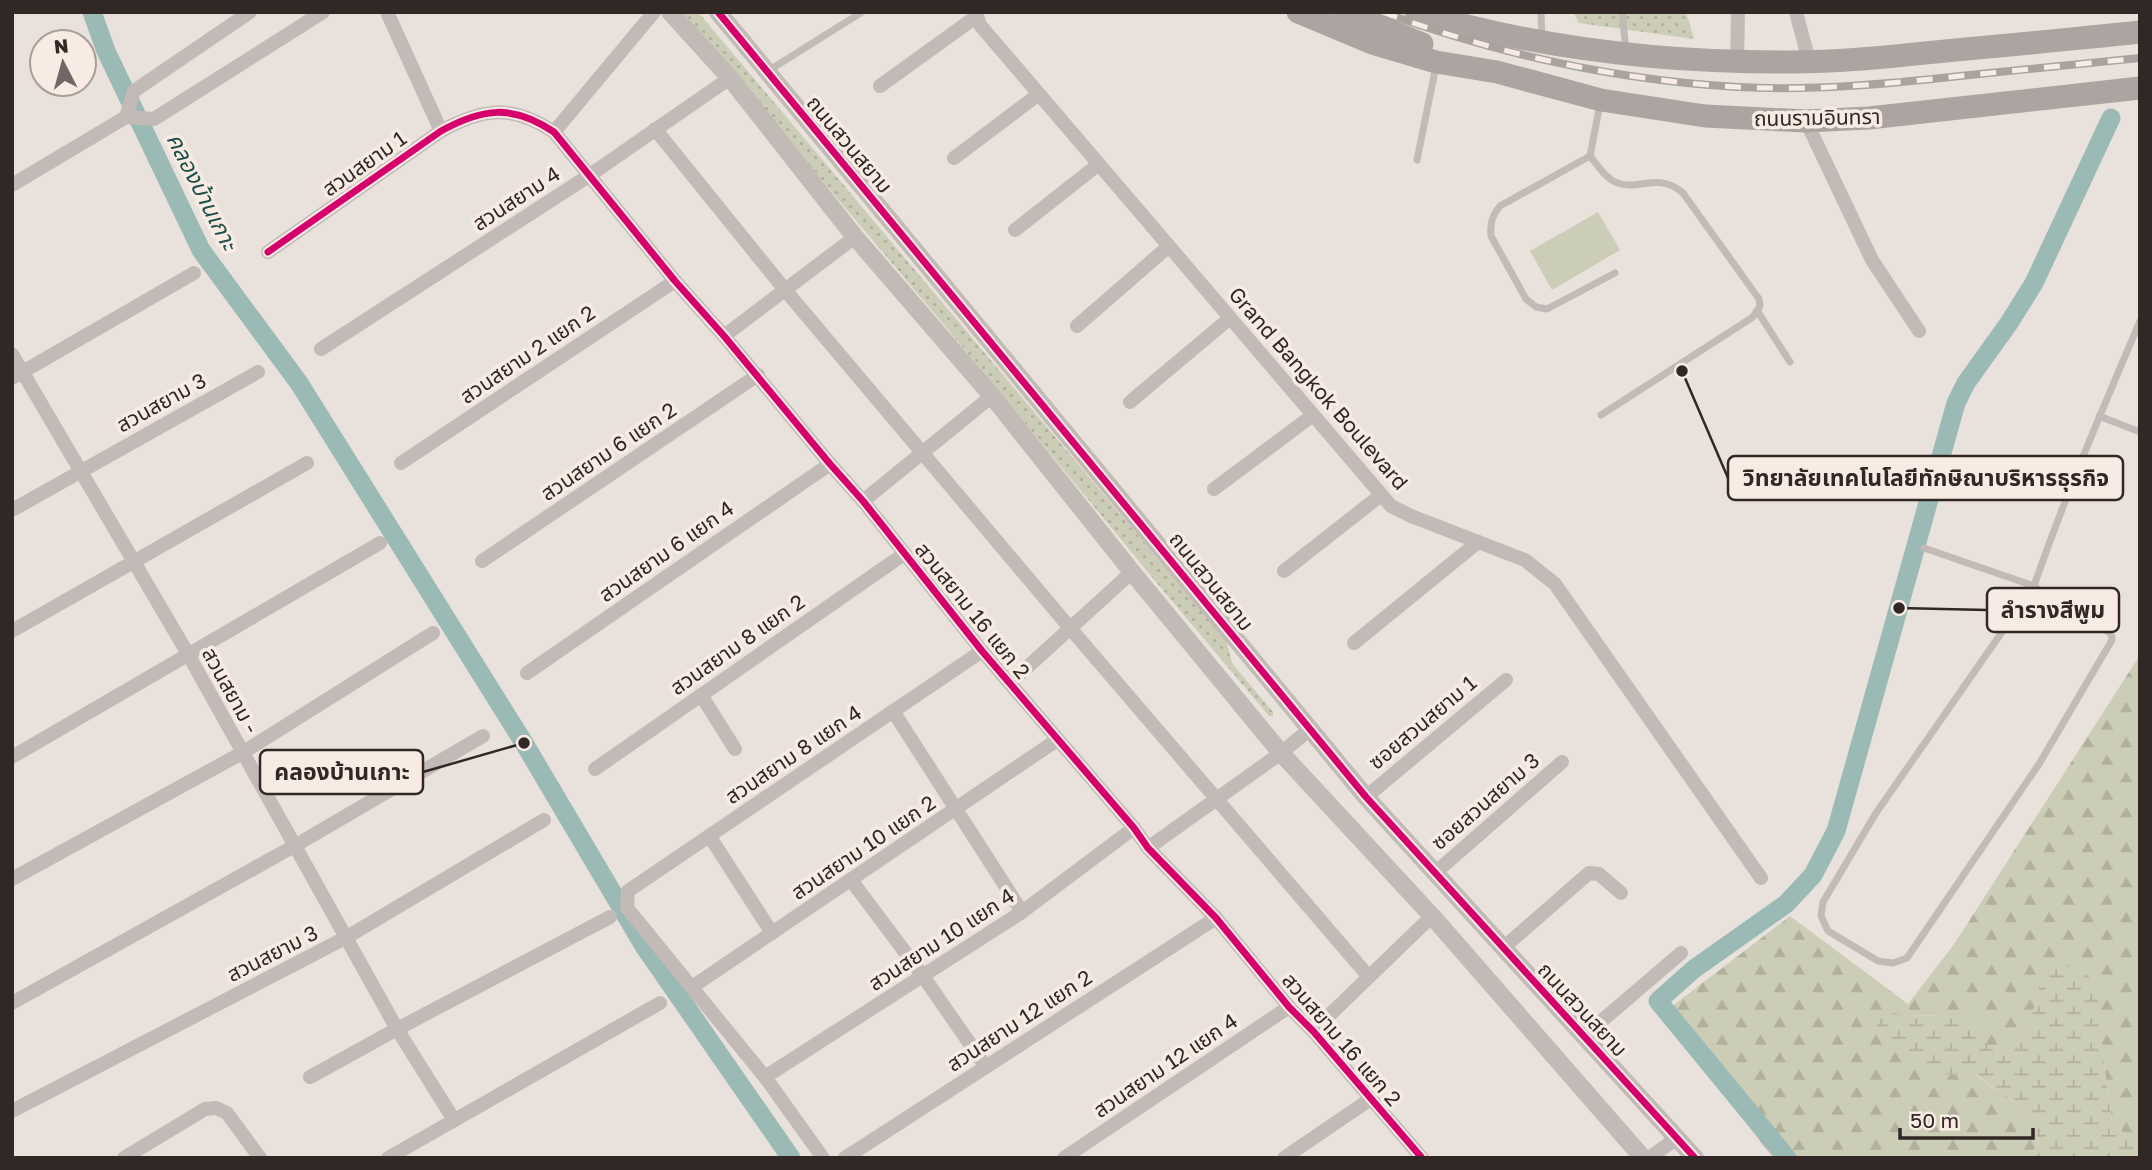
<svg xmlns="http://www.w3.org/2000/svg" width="2152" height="1170" viewBox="0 0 2152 1170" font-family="'Golos Text','Noto Sans Thai',sans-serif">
<defs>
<pattern id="grass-dots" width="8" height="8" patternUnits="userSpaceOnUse" patternTransform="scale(1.75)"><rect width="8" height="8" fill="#cccdb7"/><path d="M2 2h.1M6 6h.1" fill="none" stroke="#b0b09d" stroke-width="1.8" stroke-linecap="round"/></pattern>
<pattern id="forest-firs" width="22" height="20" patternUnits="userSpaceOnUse" patternTransform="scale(1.75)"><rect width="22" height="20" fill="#cccdb7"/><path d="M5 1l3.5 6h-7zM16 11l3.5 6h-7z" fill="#b0b09d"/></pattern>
<pattern id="wetland-marsh" width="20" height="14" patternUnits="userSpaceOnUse" patternTransform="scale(1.75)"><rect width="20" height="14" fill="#cccdb7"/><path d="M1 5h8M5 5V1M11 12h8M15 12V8" fill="none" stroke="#b0b09d"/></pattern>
</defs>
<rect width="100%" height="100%" fill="#e9e1dc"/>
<g fill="url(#grass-dots)">
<path d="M680 12H698L1226 640 1232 663 1273 712V716H1269L1156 582 945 326Z"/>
<path d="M1573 12H1686L1694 39 1579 23Z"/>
</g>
<path fill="url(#forest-firs)" d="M2140 655V1152L2112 1120 2104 1065 2044 970 2028 1030 2007 1057 1990 1048 1946 1016 1909 1015 1884 1013 1932 1074 1975 1075 2018 1104 2039 1140 2030 1158H1773L1662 1014 1790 916 1908 1004 1955 943Z"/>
<path fill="url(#wetland-marsh)" d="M2082 965 2098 992 2104 1065 2112 1120 2140 1152V1158H2030L2039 1140 2018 1104 1976 1075 1932 1074 1874 1031 1884 1012 1909 1015 1973 1017 1990 1048 2007 1057 2028 1030 2044 969Z"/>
<path fill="#cccdb7" d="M1598 212 1620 250 1552 290 1530 251Z"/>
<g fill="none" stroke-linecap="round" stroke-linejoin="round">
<g stroke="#9bbab5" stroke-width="19">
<path d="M92 12 106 51 201 250 299 383 524 743 644 946 791 1158"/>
<path d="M1787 1158 1658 1001 1694 969 1786 904 1813 875 1836 831 1956 403 1966 383 2009 323 2034 283 2111 118"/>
</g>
<g stroke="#c2bab6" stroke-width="7">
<path d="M1541 12 1542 38"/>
<path d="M1622 12 1626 50"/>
<path d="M768 71 862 12"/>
<path d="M1600 104 1590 156C1597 165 1604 176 1613 181 1638 194 1656 170 1683 193L1759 299 1760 306 1753 317 1601 415"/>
<path d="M1590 156 1500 206C1492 216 1490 223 1491 236L1526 299 1536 307 1547 309 1615 273"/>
<path d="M1417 160 1436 66"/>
<path d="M1758 312 1790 362"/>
<path d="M2099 416 2140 432"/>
<path d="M1924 548 2034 586 1876 813 1823 902 1821 916 1828 931 1878 961 1893 963 1907 958 2039 764 2112 640V637L2109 632 2079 618 2034 586C2065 496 2103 408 2140 321"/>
</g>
<g stroke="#c2bab6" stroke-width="14">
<path d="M387 12 441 131"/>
<path d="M976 12 980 25 1391 506 1411 516 1525 560 1555 584 1761 878"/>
<path d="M1796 12 1809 61"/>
<path d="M1737 62 1738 12"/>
<path d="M880 86 977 16"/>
<path d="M126 117 134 91 250 12"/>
<path d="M1806 121 1872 260 1919 331"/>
<path d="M655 129 786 291 1070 628 1369 977"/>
<path d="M554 132 654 12"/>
<path d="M954 158 1039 94"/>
<path d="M12 185 126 117 154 119 323 12"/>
<path d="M1015 230 1099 164"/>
<path d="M268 252 441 131C483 108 512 104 554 132L675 281 724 336 830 464 863 501 982 651 1134 828 1148 848 1216 918 1289 1007 1313 1031 1422 1158"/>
<path d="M1077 326 1169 246"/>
<path d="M724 336 855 237"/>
<path d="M321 349 590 175 730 78"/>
<path d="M12 354 188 654 397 1029 454 1120"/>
<path d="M12 378 194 273"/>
<path d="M1130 402 1230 318"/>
<path d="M401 463 675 281"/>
<path d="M1214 489 1313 415"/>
<path d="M863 501 992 396"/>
<path d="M12 510 258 372"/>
<path d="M482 561 758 375"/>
<path d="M1284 571 1381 495"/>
<path d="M12 631 307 463"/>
<path d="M1354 643 1478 542"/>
<path d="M527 673 830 464"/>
<path d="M1010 683 1132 572"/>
<path d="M701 695 735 749"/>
<path d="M893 711 1022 912"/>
<path d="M12 757 380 543"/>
<path d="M595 769 904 554"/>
<path d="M1366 797 1506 680"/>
<path d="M710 837 772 933"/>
<path d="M1148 848 1281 753 1310 729"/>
<path d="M1435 873 1562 762"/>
<path d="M12 879 242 753 433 633"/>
<path d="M851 880 923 976 986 1067"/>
<path d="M1503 948 1589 873 1599 874 1621 893"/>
<path d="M692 987 1057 740"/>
<path d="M12 1003 296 845 483 736"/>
<path d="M1313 1031 1432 916"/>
<path d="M1584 1036 1681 953"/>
<path d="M310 1077 397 1029 610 917"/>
<path d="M765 1077 1022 912 1134 828"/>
<path d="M12 1111 347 937 544 820"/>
<path d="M124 1158 205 1109 216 1108 227 1113 260 1158"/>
<path d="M388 1158 660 1003"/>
<path d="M823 1158 765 1077 627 908 628 891 982 651"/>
<path d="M845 1158 1216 918"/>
<path d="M1064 1158 1289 1007"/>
<path d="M1284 1158 1372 1098"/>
<path d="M1649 1158 1677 1138"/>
</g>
<g stroke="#c2bab6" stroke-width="18">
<path d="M670 12 730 78 855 237 992 396 1132 572 1281 753 1432 916 1643 1158"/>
<path d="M718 12 1366 797 1695 1158"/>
</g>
<g stroke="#aca4a0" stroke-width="23">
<path d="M1298 12 1372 43 1436 62 1497 72 1601 100 1705 116 1806 121 1869 118 2140 88"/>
<path d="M1344 12 1422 44"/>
<path d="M1416 12C1536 48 1666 63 1792 62 1843 62 1894 56 1945 51 2010 45 2075 39 2140 32"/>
</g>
<defs>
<path id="rail" d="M1382 12C1497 54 1616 80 1738 87 1812 91 1887 84 1960 76 2020 70 2080 64 2140 58"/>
</defs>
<use href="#rail" stroke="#a9a3a0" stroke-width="8"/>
<use href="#rail" stroke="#f7ebe3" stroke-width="5" stroke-dasharray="16" stroke-linecap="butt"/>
<defs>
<g id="cycleway">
<path d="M718 12 1366 797 1695 1158"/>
<path d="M268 252 441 131C483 108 512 104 554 132L675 281 724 336 830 464 863 501 982 651 1134 828 1148 848 1216 918 1289 1007 1313 1031 1422 1158"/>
</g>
</defs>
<use href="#cycleway" stroke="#f7ebe3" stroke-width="11"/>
<use href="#cycleway" stroke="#d6006c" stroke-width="7"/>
</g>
<g text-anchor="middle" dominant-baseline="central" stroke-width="7" stroke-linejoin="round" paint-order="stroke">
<g font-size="21" fill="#312725" stroke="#f7ebe3">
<text transform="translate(1817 117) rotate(-1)">ถนนรามอินทรา</text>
<text transform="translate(850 144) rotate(50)">ถนนสวนสยาม</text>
<text transform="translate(364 163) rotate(-35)">สวนสยาม 1</text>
<text transform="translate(516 198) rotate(-33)">สวนสยาม 4</text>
<text transform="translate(527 354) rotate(-34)">สวนสยาม 2 แยก 2</text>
<text transform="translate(1319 388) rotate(49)">Grand Bangkok Boulevard</text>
<text transform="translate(161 402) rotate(-29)">สวนสยาม 3</text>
<text transform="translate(608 451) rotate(-34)">สวนสยาม 6 แยก 2</text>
<text transform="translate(666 551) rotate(-35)">สวนสยาม 6 แยก 4</text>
<text transform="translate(1212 581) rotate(51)">ถนนสวนสยาม</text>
<text transform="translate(973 610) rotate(51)">สวนสยาม 16 แยก 2</text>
<text transform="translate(737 644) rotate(-35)">สวนสยาม 8 แยก 2</text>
<text transform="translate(231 690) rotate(61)">สวนสยาม -</text>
<text transform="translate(1422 722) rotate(-40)">ซอยสวนสยาม 1</text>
<text transform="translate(793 754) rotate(-34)">สวนสยาม 8 แยก 4</text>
<text transform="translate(1485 801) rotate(-41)">ซอยสวนสยาม 3</text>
<text transform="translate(863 847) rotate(-34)">สวนสยาม 10 แยก 2</text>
<text transform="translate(941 939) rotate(-33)">สวนสยาม 10 แยก 4</text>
<text transform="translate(272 953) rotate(-27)">สวนสยาม 3</text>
<text transform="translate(1583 1009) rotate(47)">ถนนสวนสยาม</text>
<text transform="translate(1019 1020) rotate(-33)">สวนสยาม 12 แยก 2</text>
<text transform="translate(1342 1039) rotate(49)">สวนสยาม 16 แยก 2</text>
<text transform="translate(1165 1065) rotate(-34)">สวนสยาม 12 แยก 4</text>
</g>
<g font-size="23" font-style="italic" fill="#1f4f4b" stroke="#f7ebe3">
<text transform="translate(203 191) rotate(63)">คลองบ้านเกาะ</text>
</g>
</g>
<path fill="none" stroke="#312725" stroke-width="2.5" d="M1682 371L1728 478M1899 608L1987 610M524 743L423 772"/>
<g fill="#312725" stroke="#f7ebe3" stroke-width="2.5">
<circle cx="1682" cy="371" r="7"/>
<circle cx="1899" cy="608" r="7"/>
<circle cx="524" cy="743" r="7"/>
</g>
<g fill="#f7ebe3" stroke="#312725" stroke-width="2.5">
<rect x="1728" y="456" width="395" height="44" rx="7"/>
<rect x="1987" y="588" width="132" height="44" rx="7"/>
<rect x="260" y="750" width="163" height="44" rx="7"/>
</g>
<g font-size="23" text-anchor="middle" font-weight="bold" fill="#312725">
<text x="1926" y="486">วิทยาลัยเทคโนโลยีทักษิณาบริหารธุรกิจ</text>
<text x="2053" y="618">ลำรางสีพูม</text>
<text x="342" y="780">คลองบ้านเกาะ</text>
</g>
<rect width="2152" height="1170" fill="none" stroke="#312725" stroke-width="28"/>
<g transform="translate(63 63) rotate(354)"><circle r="33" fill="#f7ebe3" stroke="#a89d97" stroke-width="2"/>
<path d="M0-5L12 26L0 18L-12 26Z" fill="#716865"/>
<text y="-10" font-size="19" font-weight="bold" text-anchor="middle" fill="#312725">N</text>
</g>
<path d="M1900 1128v10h133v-10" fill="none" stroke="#312725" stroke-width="3.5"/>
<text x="1910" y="1128" font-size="21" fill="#312725" stroke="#f7ebe3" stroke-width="5" paint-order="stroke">50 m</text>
</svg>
